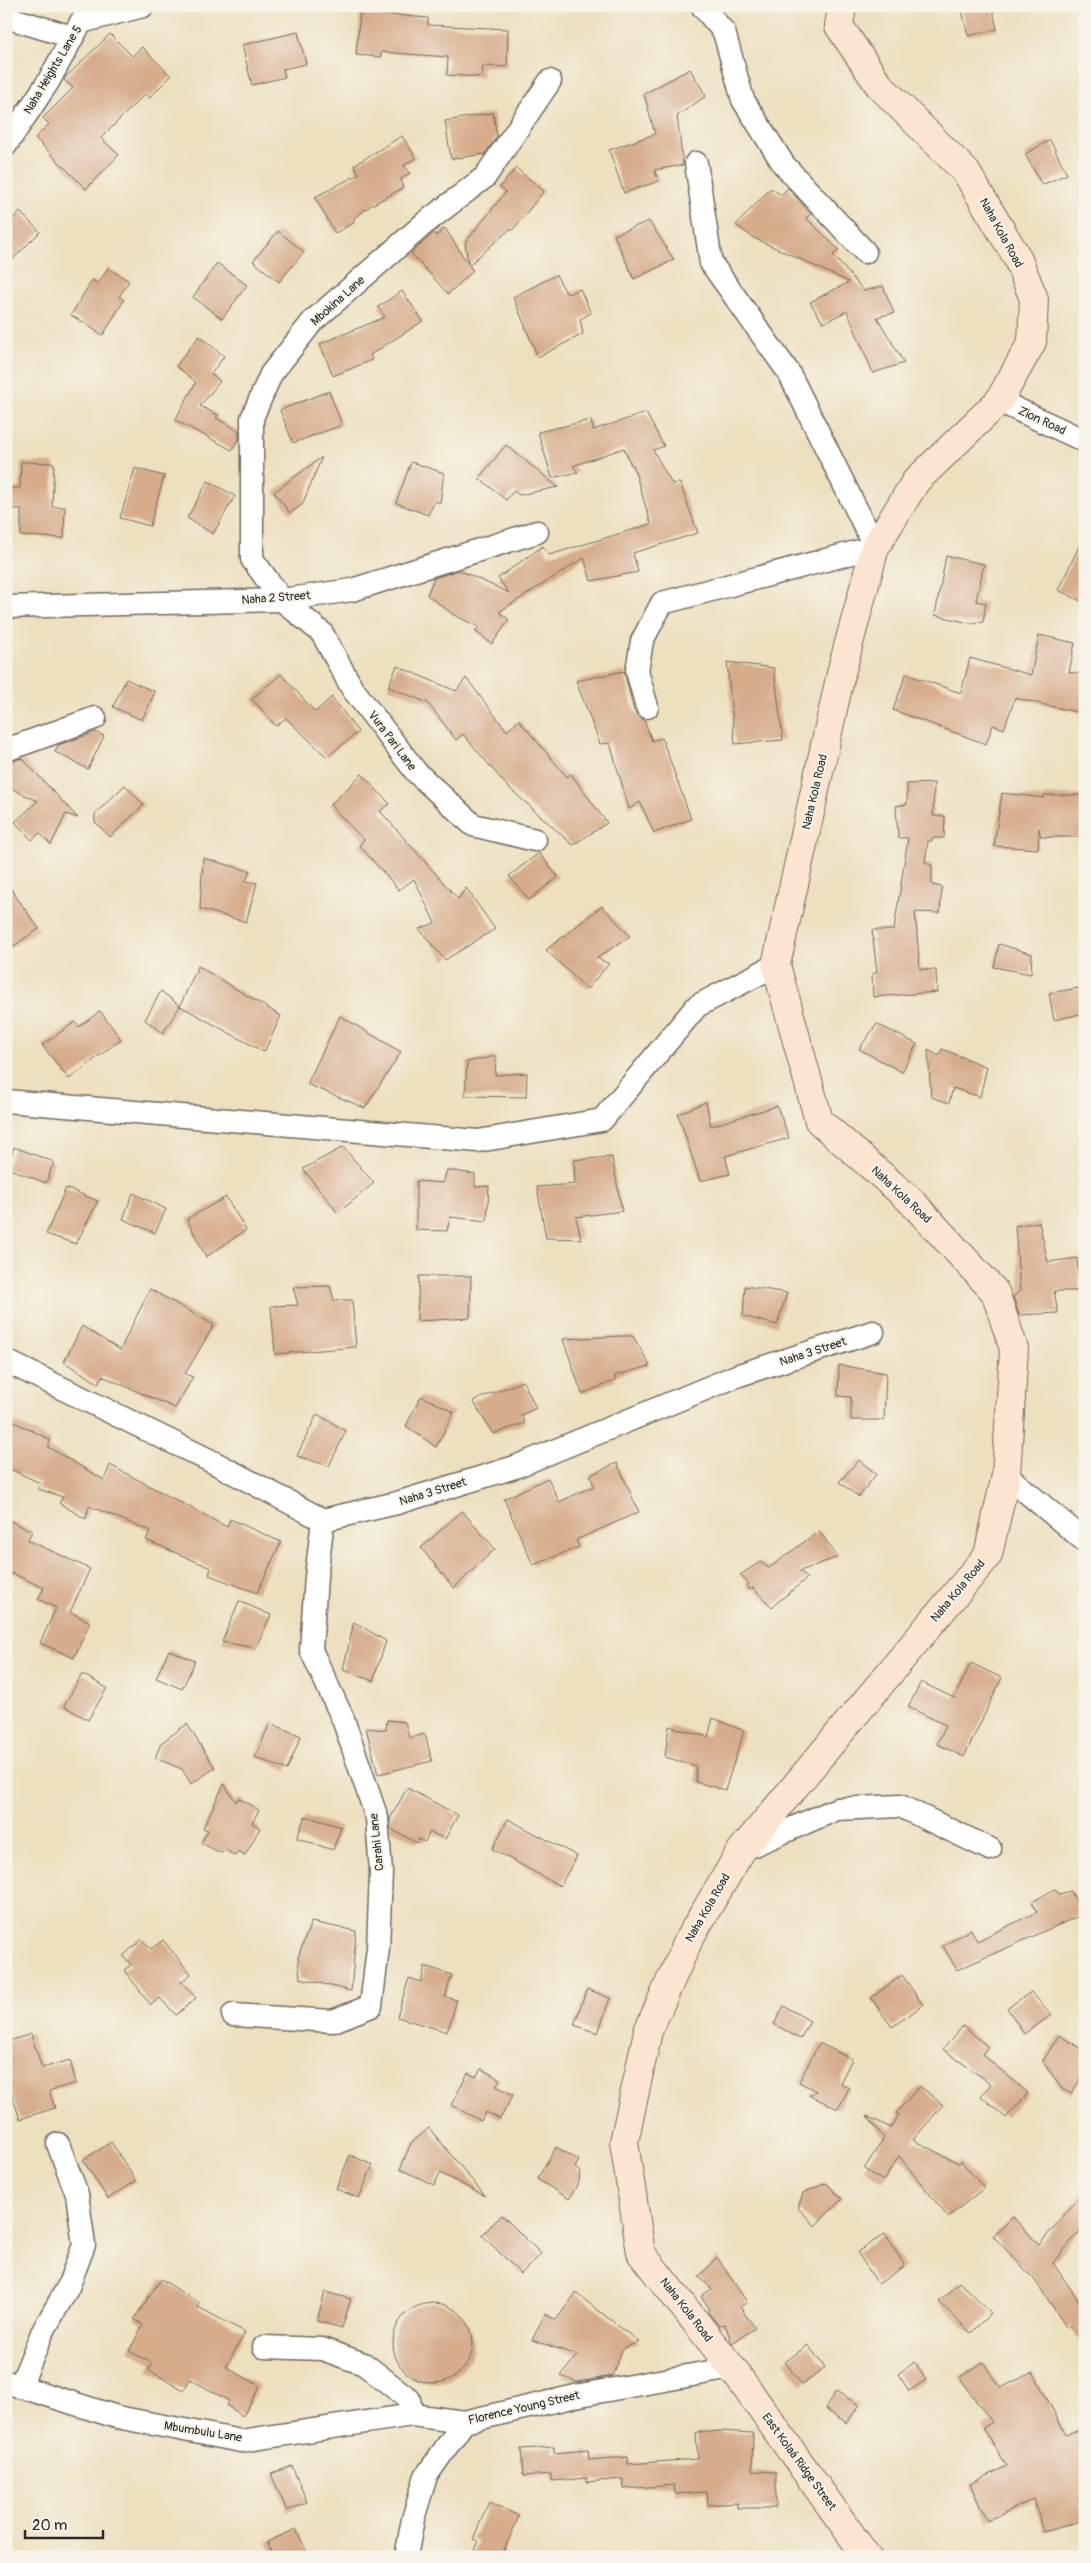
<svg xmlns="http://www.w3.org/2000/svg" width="1091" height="2563" viewBox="0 0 1091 2563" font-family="Pangolin,sans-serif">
<rect width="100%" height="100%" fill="#f7f3e8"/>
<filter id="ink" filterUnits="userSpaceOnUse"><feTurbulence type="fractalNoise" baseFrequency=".02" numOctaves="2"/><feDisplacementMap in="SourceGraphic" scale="10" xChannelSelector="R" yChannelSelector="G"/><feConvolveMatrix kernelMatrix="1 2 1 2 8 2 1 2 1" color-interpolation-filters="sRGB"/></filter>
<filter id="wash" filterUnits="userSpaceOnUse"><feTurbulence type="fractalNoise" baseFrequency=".0096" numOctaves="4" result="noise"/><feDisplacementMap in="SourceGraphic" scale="20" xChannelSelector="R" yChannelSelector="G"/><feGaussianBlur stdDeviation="1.12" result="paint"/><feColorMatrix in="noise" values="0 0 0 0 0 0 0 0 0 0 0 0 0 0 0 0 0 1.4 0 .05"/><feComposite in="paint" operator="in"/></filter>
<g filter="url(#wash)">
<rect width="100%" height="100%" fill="#ede0bf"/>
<g id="blocks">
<g fill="#d6ac8b">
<path d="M961 6H992L997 29 968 36Z"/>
<path d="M360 12 428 18V25L508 29 507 67 483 66 482 77 447 75 448 57 381 52V57L356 55Z"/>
<path d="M298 32 306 64 283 69 285 77 252 85 242 45Z"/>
<path d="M110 34 132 56 142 47 171 76 149 98 145 94 101 138 119 155 86 189 35 138 49 124 43 118 73 88 64 80 66 77Z"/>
<path d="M690 69 706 96 677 116 683 165 654 170 659 181 624 193 609 150 655 134 644 94Z"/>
<path d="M493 113 497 136 485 154 451 159 445 121Z"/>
<path d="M402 136 416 158 404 165 410 173 401 179 403 188 370 206 353 219 355 222 335 233 315 197 359 174 354 165Z"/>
<path d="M1050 140 1067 174 1042 185 1025 154Z"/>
<path d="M516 168 544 191 512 231 510 229 469 265 473 271 448 294 411 253 434 233 436 236 445 228 468 264 465 243 506 192 500 187Z"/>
<path d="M771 188 781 195 788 188 811 214 806 218 839 250 833 255 864 291 883 286 894 313 877 317 904 363 873 373 847 311 823 323 810 302 849 282 754 238 736 225Z"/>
<path d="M20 212 40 232 6 266V226Z"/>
<path d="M649 221 674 260 634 279 614 235Z"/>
<path d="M278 231 304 252 279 282 253 261Z"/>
<path d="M217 263 247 285 222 319 193 297Z"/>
<path d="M108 268 129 281 119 297 124 300 103 335 71 315 92 280 98 284Z"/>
<path d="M556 275 567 294 580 289 591 313 580 319 583 334 538 357 513 297Z"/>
<path d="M402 291 423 321 370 355 372 360 333 376 320 344 385 317 378 307Z"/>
<path d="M199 336 224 356 211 374 220 381 200 406 218 415 216 418 239 431V439L232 450 175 420 196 382 176 366Z"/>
<path d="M329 391 342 425 293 443 280 410Z"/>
<path d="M646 413 664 446 653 450 672 484 680 483 698 533 633 553 638 572 591 581 584 558 499 612 509 620 492 644 475 631 479 627 454 615 427 595 434 578 459 570 509 593 498 578 543 546 549 555 651 524 633 465H631L624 448 573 466 578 472 552 478 538 432 591 420 593 430Z"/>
<path d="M506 445 558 487 519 495 514 491 506 500 479 478Z"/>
<path d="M322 457 302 505 290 513 274 492Z"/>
<path d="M21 462 54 463 52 507H65L64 538 21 536V509H8V488H20Z"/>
<path d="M411 462 444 473 440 503 435 501 428 515 396 503Z"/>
<path d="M135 468 164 476 150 526 120 518Z"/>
<path d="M208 481 235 496 213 534 187 518Z"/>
<path d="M1085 534V603L1058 590Z"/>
<path d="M946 556 984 564 976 601 986 603 983 622 969 623 935 615Z"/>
<path d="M1039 635 1075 643 1069 672 1085 675V714L1015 698 1004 729 993 725 986 744 893 710 906 674 961 693 970 658 1031 675Z"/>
<path d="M727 662 774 668 783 740 735 744Z"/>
<path d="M397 666 456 691 466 678 507 731 519 720 567 777 571 774 607 823 573 845 506 785 463 734 456 740 428 703 388 687Z"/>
<path d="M624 671 634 711 644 720 652 741 662 738 691 819 654 833 640 802 629 809 610 743 600 744 576 681Z"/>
<path d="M281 674 315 712 332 697 358 732 327 757 286 718 276 726 252 699Z"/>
<path d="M126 679 155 692 142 720 113 707Z"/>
<path d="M96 732 104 736 88 769 55 752 58 745Z"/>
<path d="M22 758 78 818 66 814 51 845 40 833 32 840 15 822 38 801 6 786V763Z"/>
<path d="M362 774 390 804 380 811 458 899 466 888 495 929 445 960 419 929 435 923 414 879 399 890 359 845 364 840 330 805Z"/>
<path d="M934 783 933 816H945L944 838H932V841H928L925 863 932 865V885L942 887 940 913 915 912 920 969 936 970 937 992 873 997 872 974 877 972 872 930H894L908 838H898L896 806 907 804V784Z"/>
<path d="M125 785 144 805 110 837 95 822V814Z"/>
<path d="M1002 793 1044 798V795H1082V837H1041L1039 828 1038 849 994 846Z"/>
<path d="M539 853 558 877 529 900 509 876Z"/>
<path d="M203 858 250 871 246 881 257 883 246 922 200 909Z"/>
<path d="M6 882 39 929 6 951Z"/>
<path d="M602 906 630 936 597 958 609 964 587 989 546 950Z"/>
<path d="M999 944 1032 954 1031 974 994 967Z"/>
<path d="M198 966 281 1016 264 1052 180 1006Z"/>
<path d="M1085 987V1013L1054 1020 1049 993Z"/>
<path d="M161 991 180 1006 163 1033 145 1020Z"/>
<path d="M100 1011 121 1039 69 1079 42 1045 75 1022 79 1027Z"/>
<path d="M340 1016 401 1052 365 1108 307 1084Z"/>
<path d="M877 1024 917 1044 902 1072 859 1049Z"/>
<path d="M942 1049 987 1067 980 1097 953 1088 949 1103 931 1097 928 1050 939 1056Z"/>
<path d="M496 1056 495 1075 527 1073 526 1097 465 1096 467 1062Z"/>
<path d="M706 1102 711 1126 777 1106 789 1138 725 1156 730 1174 700 1181 678 1114Z"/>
<path d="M14 1147 54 1162 46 1183 7 1168Z"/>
<path d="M343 1147 374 1183 338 1213 303 1169Z"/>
<path d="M612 1157 622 1211 576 1217 581 1239 546 1238 537 1187 575 1184 574 1160Z"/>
<path d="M447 1170 475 1174V1187L489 1186 487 1221 450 1217 447 1231 416 1230V1181L443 1183Z"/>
<path d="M66 1188 98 1201 76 1244 46 1234Z"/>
<path d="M133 1193 166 1209 155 1233 123 1219Z"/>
<path d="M226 1197 246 1230 206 1257 187 1219Z"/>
<path d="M1039 1222 1048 1262 1077 1258 1080 1291H1054L1058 1313 1019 1315 1013 1297 1020 1291 1015 1226Z"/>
<path d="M419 1276H471L470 1318 417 1321Z"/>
<path d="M330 1286 334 1300H352L356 1347 275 1354 271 1306 298 1305 293 1287Z"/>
<path d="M745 1286 787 1293 777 1325 743 1316Z"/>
<path d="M150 1289 214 1325 185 1374 193 1377 175 1408 102 1376 98 1383 64 1362 82 1326 120 1350Z"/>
<path d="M622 1336H633L650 1366 614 1376 616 1380 582 1394 563 1339Z"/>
<path d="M839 1365 886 1373 884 1420H851V1397L838 1396Z"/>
<path d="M523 1381 536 1408 521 1415 525 1423 493 1434 473 1401Z"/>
<path d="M421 1396 454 1412 436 1447 406 1426Z"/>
<path d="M317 1414 346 1431 329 1466 297 1456Z"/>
<path d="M6 1418 51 1440 48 1447 104 1480 110 1465 227 1527 230 1519 281 1542 257 1593 209 1575 211 1568 146 1540 150 1531 89 1506 86 1519 59 1503 63 1497 38 1489 40 1483 6 1467Z"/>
<path d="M859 1460 876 1474 859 1497 839 1482Z"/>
<path d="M617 1463 639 1512 576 1540 579 1547 533 1565 504 1499 548 1478 559 1502 594 1486 590 1475Z"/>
<path d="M462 1511 495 1549 454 1588 421 1548Z"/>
<path d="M6 1519 32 1531 28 1540 90 1569 70 1612 90 1622 74 1658 40 1643 56 1608 38 1599 44 1588 12 1573 6 1584Z"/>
<path d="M819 1531 838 1557 800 1571 807 1578 772 1607 753 1588 749 1590 746 1585 748 1583 740 1575 760 1562 769 1568Z"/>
<path d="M239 1601 271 1615 256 1648 222 1642Z"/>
<path d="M354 1622 386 1641 373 1681 343 1670Z"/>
<path d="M169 1650 195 1661 182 1689 156 1678Z"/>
<path d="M971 1663 1002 1678 964 1757 937 1744 946 1725 908 1707 921 1682 954 1698Z"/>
<path d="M82 1674 107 1688 88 1720 64 1706Z"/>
<path d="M713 1718 744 1731 725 1790 696 1782V1766L665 1757 669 1726 708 1737Z"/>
<path d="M387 1720 405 1722 409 1738 425 1734 432 1761 378 1774 366 1728 386 1730Z"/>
<path d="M270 1723 301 1736 287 1770 255 1757Z"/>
<path d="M187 1724 215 1768 191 1784 182 1769 155 1758 161 1743Z"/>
<path d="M224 1784 236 1802 238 1798 259 1810 252 1823 260 1828 245 1855 238 1851 235 1856 226 1850 221 1853 201 1843 208 1830 203 1828Z"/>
<path d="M407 1788 458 1815 445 1839 430 1832 425 1842 419 1839 417 1843 391 1829 390 1819Z"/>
<path d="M305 1816 341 1827 333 1850 297 1838Z"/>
<path d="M508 1819 577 1856 560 1886 492 1849Z"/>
<path d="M1055 1889 1059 1894 1071 1891 1083 1914 957 1970 943 1946 971 1929 977 1941 1037 1912 1032 1902Z"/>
<path d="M311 1922 356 1931 351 1991 300 1978 298 1957Z"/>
<path d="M142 1939 151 1949 163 1940 191 1974 181 1982 196 1998 176 2015 160 1998 151 2005 124 1970 131 1965 123 1956Z"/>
<path d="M425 1966 452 1975 445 1997 457 2000 447 2032 397 2017 409 1978 421 1982Z"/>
<path d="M902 1975 923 2005 892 2027 871 1998Z"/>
<path d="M587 1989 610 1998 598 2033 574 2025Z"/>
<path d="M1031 1992 1052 2015 1024 2034 1007 2008Z"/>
<path d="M784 2006 810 2021 800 2039 774 2024Z"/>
<path d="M963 2026 988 2047 982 2054 1028 2093 1006 2118 981 2096 991 2084 943 2049Z"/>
<path d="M31 2034 42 2068 70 2060 76 2083 49 2091 55 2108 20 2119 6 2077V2042Z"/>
<path d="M1059 2035 1085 2051V2072L1071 2094 1061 2088 1043 2061Z"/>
<path d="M819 2043 852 2059 840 2083 849 2088 838 2109 809 2095 816 2091 799 2082Z"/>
<path d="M481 2069 500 2079 496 2086 513 2095 500 2119 486 2112 481 2121 451 2105 468 2073 476 2077Z"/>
<path d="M920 2086 943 2105 913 2140 958 2163 961 2161 984 2188 948 2217 899 2156 883 2181 864 2169 884 2138 867 2116 891 2128 899 2115 896 2113Z"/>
<path d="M429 2128 485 2196 440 2173 434 2185 400 2169 411 2143Z"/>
<path d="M111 2142 136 2181 108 2199 83 2160Z"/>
<path d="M556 2147 579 2160 575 2168 580 2172 579 2182 569 2199 537 2179Z"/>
<path d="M350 2155 373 2165 359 2198 336 2189Z"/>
<path d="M826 2183 842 2199 815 2226 798 2208 803 2193Z"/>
<path d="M1085 2190V2225L1053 2263 1085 2310V2348L1070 2326 1067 2328 1034 2279 993 2236 1013 2217 1039 2245Z"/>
<path d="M502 2215 541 2254 521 2274 482 2235Z"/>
<path d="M885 2234 905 2266 878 2284 857 2252Z"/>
<path d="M717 2257 747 2302 740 2307 755 2328 732 2343 725 2325 719 2326 708 2312 709 2308 701 2296 712 2289 699 2277Z"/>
<path d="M161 2279 200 2304 198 2307 245 2332 226 2367 260 2386 243 2416 226 2405 229 2401 190 2379 184 2390 148 2370 152 2363 129 2351 143 2325 134 2319Z"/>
<path d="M959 2282 991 2313 971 2333 939 2302Z"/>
<path d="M325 2292 351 2299 342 2328 317 2321Z"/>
<path d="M576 2293 639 2342 623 2348 612 2376 577 2382 561 2376 577 2355 532 2340 545 2314 556 2320Z"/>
<circle cx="433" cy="2343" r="40"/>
<path d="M808 2345 825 2368 802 2385 785 2362Z"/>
<path d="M915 2362 926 2380 909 2391 898 2374Z"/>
<path d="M983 2362 1001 2388 1033 2372 1066 2435 1085 2426V2520L1044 2532 1034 2499 987 2521 970 2484 1007 2466 983 2428 992 2422 959 2378Z"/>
<path d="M836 2391 859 2405 847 2423 825 2409Z"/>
<path d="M719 2431 753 2433 752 2471 776 2472V2508H737V2503L708 2505 707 2492 675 2494 674 2485 624 2489 623 2479 587 2482V2478L552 2481 551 2474 523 2476 521 2449 554 2447V2453L588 2450 589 2460 627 2457 628 2464 698 2459 696 2433Z"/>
<path d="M292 2466 307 2502 287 2511 271 2474Z"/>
<path d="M489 2502 519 2516 501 2557H471L478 2541 473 2539Z"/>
<path d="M296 2529 309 2557H274L267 2542Z"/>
</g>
</g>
</g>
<g filter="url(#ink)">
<use href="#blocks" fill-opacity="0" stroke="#6f6a5f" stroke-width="1"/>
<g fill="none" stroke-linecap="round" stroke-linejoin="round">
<defs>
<g id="street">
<path d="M702 6 724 32 743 100 784 165 865 252"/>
<path d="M6 17 72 37"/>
<path d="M6 145 48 82 81 22 143 6"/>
<path d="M999 401 1085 441"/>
<path d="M6 607 282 600 352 590 537 532"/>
<path d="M647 707 637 671 642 641 662 603 875 547 789 373 711 263 696 163"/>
<path d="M6 750 95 718"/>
<path d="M535 840 473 825 416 772 352 688 322 633 282 600 252 559V418L271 374 313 321 425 223 485 177 550 81"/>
<path d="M6 1101 478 1141 602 1120 697 1006 776 965"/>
<path d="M6 1361 213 1462 323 1520 397 1503 515 1467 739 1375 873 1332"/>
<path d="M1006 1475 1085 1541"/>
<path d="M742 1850 837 1809 900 1806 990 1849"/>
<path d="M233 2015 333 2021 371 2006 378 1948 381 1872 377 1818 343 1719 311 1650 316 1577 323 1520"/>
<path d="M264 2347 322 2349 364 2364 409 2399 412 2415"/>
<path d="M6 2382 117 2417 241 2441 412 2415 464 2422"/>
<path d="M20 2387 42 2333 68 2287 84 2245 77 2194 58 2144"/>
<path d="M406 2557 413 2519 426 2476 464 2422 580 2395 732 2368"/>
</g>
<path id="secondary" d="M842 6 839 26 879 85 966 172 1017 257 1034 299 1032 342 999 401 916 481 875 547 842 669 776 965 819 1121 910 1200 995 1292 1014 1349 1006 1475 988 1555 741 1851 690 1937 648 2031 624 2142 641 2253 732 2368 867 2557"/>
</defs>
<use href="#street" stroke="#6f6a5f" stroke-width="25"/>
<use href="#secondary" stroke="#6f6a5f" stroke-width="30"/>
<use href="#street" stroke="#fff" stroke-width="22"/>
<use href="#secondary" stroke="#fce5d0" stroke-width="28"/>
</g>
</g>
<g text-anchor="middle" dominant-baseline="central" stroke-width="4" stroke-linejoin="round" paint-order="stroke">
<g font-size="12" fill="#2b2b2b" stroke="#f7f3e8">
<text transform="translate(53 70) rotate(-59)">Naha Heights Lane 5</text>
<text transform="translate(1001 233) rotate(61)">Naha Kola Road</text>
<text transform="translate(338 301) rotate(-42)">Mbokina Lane</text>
<text transform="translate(1042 421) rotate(25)">Zion Road</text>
<text transform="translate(276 598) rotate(-4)">Naha 2 Street</text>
<text transform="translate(392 741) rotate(53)">Vura Pari Lane</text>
<text transform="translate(815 792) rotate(-77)">Naha Kola Road</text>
<text transform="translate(901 1195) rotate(43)">Naha Kola Road</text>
<text transform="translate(813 1352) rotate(-18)">Naha 3 Street</text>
<text transform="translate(433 1492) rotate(-17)">Naha 3 Street</text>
<text transform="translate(958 1591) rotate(-50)">Naha Kola Road</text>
<text transform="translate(377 1842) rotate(-96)">Carahi Lane</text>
<text transform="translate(708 1908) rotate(-60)">Naha Kola Road</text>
<text transform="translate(686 2310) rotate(52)">Naha Kola Road</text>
<text transform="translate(524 2408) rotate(-13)">Florence Young Street</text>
<text transform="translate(203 2432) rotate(9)">Mbumbulu Lane</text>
<text transform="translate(799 2462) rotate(54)">East Kolaá Ridge Street</text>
</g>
</g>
<rect width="1091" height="2563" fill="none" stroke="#f7f3e8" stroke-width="25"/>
<path d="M25 2530v8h78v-8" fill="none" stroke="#2b2b2b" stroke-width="2.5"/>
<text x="32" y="2530" font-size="15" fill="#2b2b2b" stroke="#f7f3e8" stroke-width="4" paint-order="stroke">20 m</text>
</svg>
